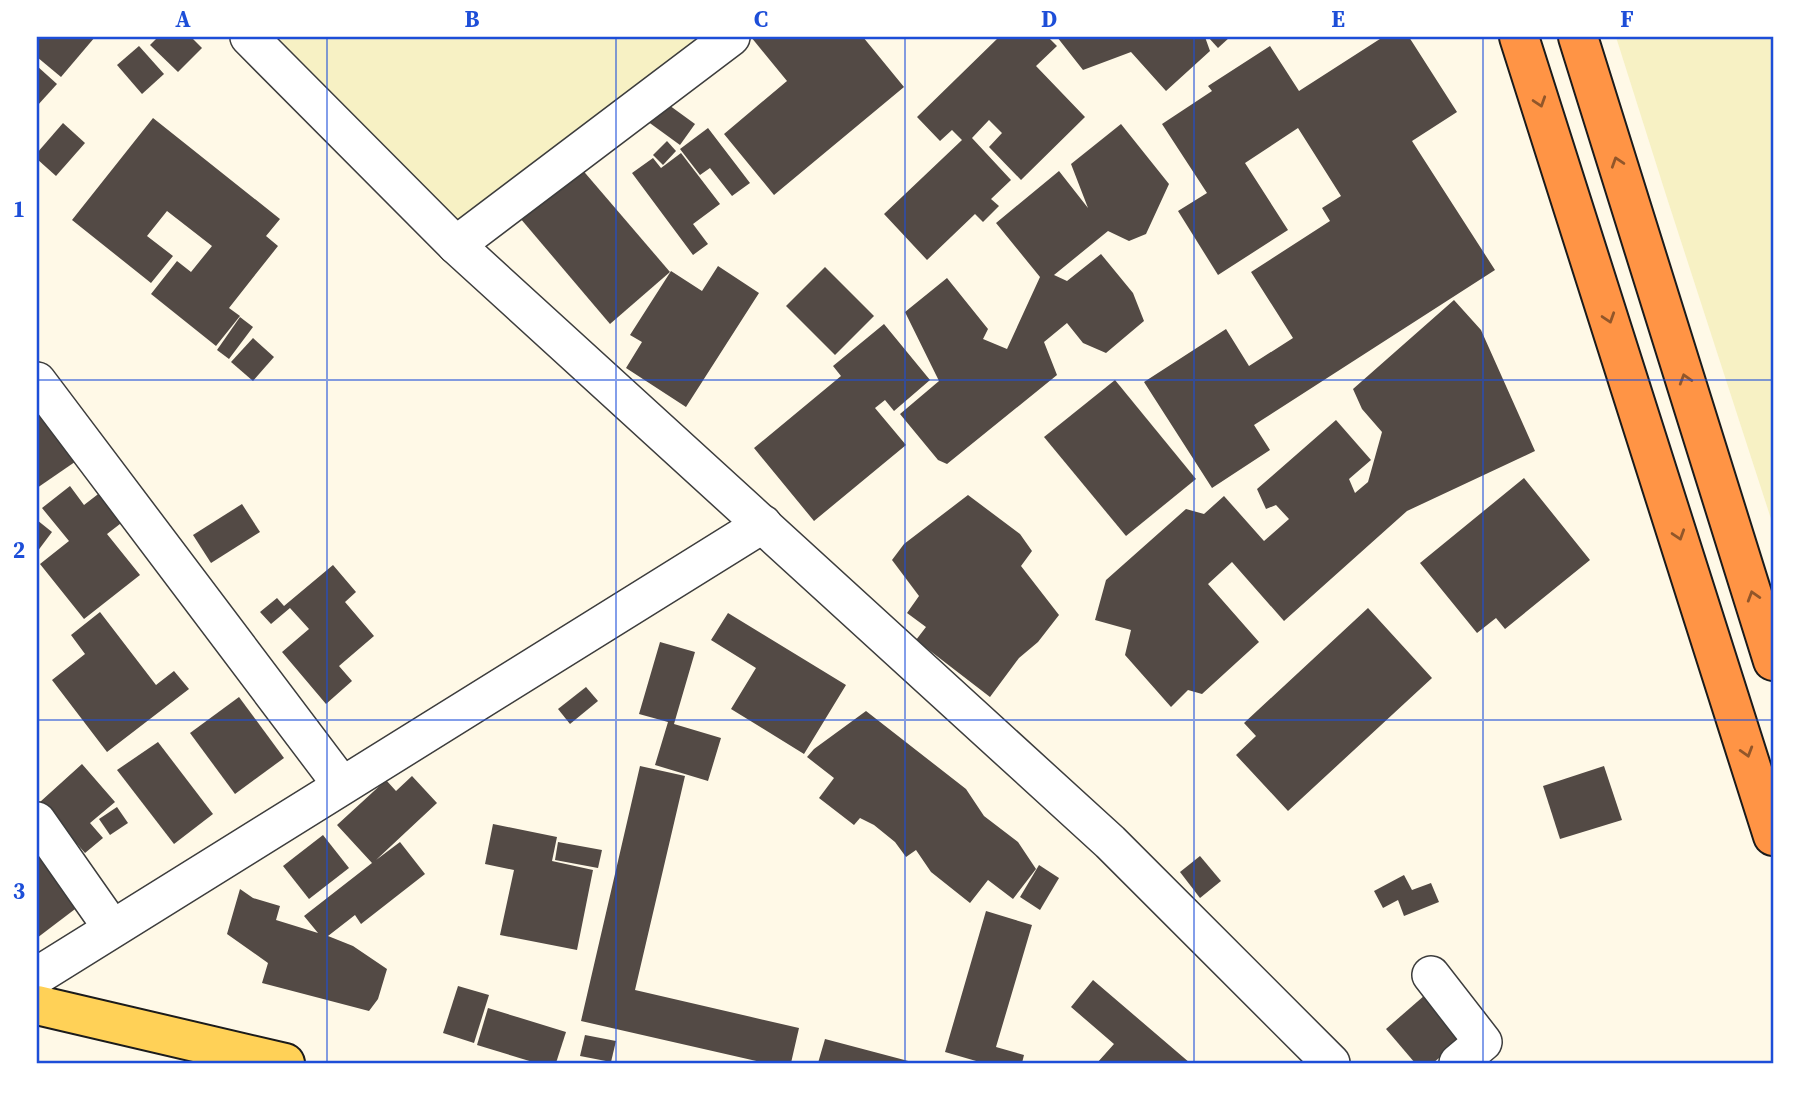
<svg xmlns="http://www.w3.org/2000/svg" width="1810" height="1100" viewBox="0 0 1810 1100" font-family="'Source Serif 4',serif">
<rect width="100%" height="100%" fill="#fff9e7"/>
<g fill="#f7f1c4">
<path d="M251 37H731L456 245Z"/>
<path d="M1616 37H1773V525L1666 195Z"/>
</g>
<g fill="#534a45">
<path d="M37 37H95L61 77 37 57Z"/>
<path d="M158 37H191L202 48 178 72 150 45Z"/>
<path d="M751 37H863L904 87 774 195 724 134 787 81Z"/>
<path d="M999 37H1048L1057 46 1036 66 1085 117 1021 180 989 147 1002 133 989 120 972 138 1011 180 991 199 999 206 983 222 975 214 927 260 884 214 962 140 952 130 940 141 917 117Z"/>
<path d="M1057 37H1205L1210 51 1166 91 1131 52 1083 70Z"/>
<path d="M1208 37H1230L1218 48Z"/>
<path d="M1383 37H1409L1457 112 1412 141 1495 270 1254 425 1270 450 1212 488 1144 382 1226 329 1249 366 1293 338 1251 272 1330 221 1322 208 1341 196 1298 128 1245 163 1288 230 1218 275 1178 211 1207 193 1162 124 1212 91 1208 86 1270 46 1299 91Z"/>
<path d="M139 46 164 74 142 94 117 65Z"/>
<path d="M37 66 57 84 37 106Z"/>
<path d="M662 100 695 124 680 145 647 121Z"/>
<path d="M153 118 280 219 266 236 278 246 229 308 240 316 216 346 151 294 177 261 191 272 212 246 167 211 147 236 173 256 151 283 72 220Z"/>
<path d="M63 123 85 143 56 176 37 159V153Z"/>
<path d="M1121 124 1169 184 1146 234 1129 241 1108 231 1054 275 1067 281 1101 254 1133 293 1144 321 1106 353 1083 343 1067 323 1044 342 1057 375 947 464 938 460 900 414 939 381 905 312 947 278 988 329 983 339 1007 349 1040 277 996 223 1059 171 1088 208 1071 164Z"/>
<path d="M708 128 750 183 732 196 710 168 700 175 680 149Z"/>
<path d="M667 141 676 151 663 165 653 155Z"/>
<path d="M681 153 720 204 693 224 708 244 693 255 632 173 653 158 661 168Z"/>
<path d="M574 160 670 272 610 324 520 218Z"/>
<path d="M718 266 759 293 686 407 626 368 642 342 630 335 671 271 702 291Z"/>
<path d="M825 267 874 316 835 355 786 306Z"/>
<path d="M1454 300 1481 330 1535 451 1407 511 1284 621 1232 562 1208 584 1259 642 1202 694 1188 690 1171 707 1125 655 1131 630 1095 620 1106 580 1186 509 1204 514 1224 496 1264 541 1289 519 1276 505 1266 509 1257 489 1336 420 1371 460 1349 479 1355 493 1368 482 1382 432 1362 409 1353 389Z"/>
<path d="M240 317 253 327 229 359 217 350Z"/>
<path d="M884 324 930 380 894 411 885 400 875 408 906 445 814 521 754 448 841 376 833 366Z"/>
<path d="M253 338 274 357 253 381 231 362Z"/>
<path d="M1115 380 1196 479 1126 536 1044 437Z"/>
<path d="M51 405 85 455 37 488V415Z"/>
<path d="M1524 478 1590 560 1505 629 1496 618 1477 633 1420 563Z"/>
<path d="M70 486 84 505 106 488 129 517 107 534 140 575 84 619 40 564 69 541 42 508Z"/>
<path d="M968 495 1020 534 1032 551 1021 566 1059 615 1038 642 1019 658 990 697 916 640 926 627 907 613 919 596 892 560 904 544Z"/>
<path d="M242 504 260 532 211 563 193 535Z"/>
<path d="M37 520 52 532 37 552Z"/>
<path d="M333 565 356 592 345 602 374 636 339 666 352 681 326 704 282 652 309 629 290 608 271 624 260 612 277 598 284 606Z"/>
<path d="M1368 608 1432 678 1288 811 1236 755 1256 736 1244 723Z"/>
<path d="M100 612 156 685 174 671 189 689 107 752 52 680 85 654 71 635Z"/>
<path d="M728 613 846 685 804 754 731 709 756 668 711 640Z"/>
<path d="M660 642 695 652 674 724 721 738 708 781 655 765 668 722 639 714Z"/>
<path d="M586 687 598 701 570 724 558 709Z"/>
<path d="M239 697 284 758 235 794 190 733Z"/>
<path d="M866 711 966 789 984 816 1018 842 1036 869 1013 899 988 880 970 903 931 872 916 850 906 857 895 842 874 825 860 818 854 825 819 798 834 778 807 757 814 749Z"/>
<path d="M158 742 213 814 174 844 117 770Z"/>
<path d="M82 764 115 802 90 823 103 838 85 853 40 802Z"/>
<path d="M640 766 685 776 635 990 799 1028 791 1063H765L581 1021Z"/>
<path d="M1604 766 1622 820 1560 839 1543 786Z"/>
<path d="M412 776 437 803 376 860 400 842 425 874 361 924 355 915 328 936 353 946 387 969 378 999 369 1011 262 983 268 963 227 934 240 889 253 898 280 906 276 920 318 933 304 916 372 863 337 825 386 780 396 791Z"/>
<path d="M117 807 128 823 110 835 99 819Z"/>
<path d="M493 824 557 837 552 861 593 870 577 950 500 935 514 870 485 864Z"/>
<path d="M323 835 349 868 309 899 283 866Z"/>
<path d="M37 840 83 903 37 938Z"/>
<path d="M558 842 602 850 598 868 555 860Z"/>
<path d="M1200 856 1221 881 1200 898 1180 872Z"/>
<path d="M1039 865 1059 878 1040 910 1020 897Z"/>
<path d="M1404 875 1412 890 1431 883 1439 902 1404 916 1398 900 1383 908 1374 891Z"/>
<path d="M986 911 1032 925 996 1047 1024 1055 1022 1063H983L945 1052Z"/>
<path d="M1093 980 1190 1063H1097L1114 1044 1071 1007Z"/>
<path d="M458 986 489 995 474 1043 443 1033Z"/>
<path d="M1425 995 1462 1039 1433 1063H1415L1386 1029Z"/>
<path d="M488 1008 566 1032 556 1063H536L477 1045Z"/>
<path d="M585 1035 616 1041 611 1062 580 1056Z"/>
<path d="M825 1039 912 1062V1063H818Z"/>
</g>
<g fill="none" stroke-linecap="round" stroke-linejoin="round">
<defs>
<g id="minor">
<path d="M249 37 456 245 1110 842 1331 1063"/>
<path d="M456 245 731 37"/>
<path d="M37 381 341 784"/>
<path d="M37 821 112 928"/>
<path d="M1431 975 1483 1042 1458 1063"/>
<path d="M37 976 763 524"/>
</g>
<path id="major" d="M37 1005 285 1063"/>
<g id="highway">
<path d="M1519 37 1773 836"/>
<path d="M1578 37 1773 661"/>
</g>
</defs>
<use href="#minor" stroke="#3d3d3d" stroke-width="40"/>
<use href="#major" stroke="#1b1b1b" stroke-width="42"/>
<use href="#highway" stroke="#1b1b1b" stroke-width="42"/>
<use href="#minor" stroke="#fff" stroke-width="37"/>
<use href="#major" stroke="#ffd157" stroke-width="38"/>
<use href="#highway" stroke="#ff9445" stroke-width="38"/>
</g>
<defs><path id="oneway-chevron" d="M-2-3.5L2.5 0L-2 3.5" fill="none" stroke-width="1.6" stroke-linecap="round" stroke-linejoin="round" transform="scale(1.75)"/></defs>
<g stroke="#91562a">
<use href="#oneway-chevron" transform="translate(1540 102) rotate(72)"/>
<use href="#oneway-chevron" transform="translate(1617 162) rotate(-108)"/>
<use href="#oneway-chevron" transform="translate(1609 318) rotate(72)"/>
<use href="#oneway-chevron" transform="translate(1685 379) rotate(-107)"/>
<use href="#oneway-chevron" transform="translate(1679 535) rotate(72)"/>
<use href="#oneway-chevron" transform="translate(1753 596) rotate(-107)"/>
<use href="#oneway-chevron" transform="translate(1747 752) rotate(73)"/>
</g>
<path fill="none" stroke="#1d4ed8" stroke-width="2" stroke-opacity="0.55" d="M327 37V1063M616 37V1063M905 37V1063M1194 37V1063M1483 37V1063M37 380H1773M37 720H1773"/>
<rect width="1810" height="1100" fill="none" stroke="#ffffff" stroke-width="77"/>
<rect x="38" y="38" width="1734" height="1024" fill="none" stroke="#1d4ed8" stroke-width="2.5"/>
<g font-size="23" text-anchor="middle" font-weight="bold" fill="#1d4ed8">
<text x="183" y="27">A</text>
<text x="472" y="27">B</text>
<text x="761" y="27">C</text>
<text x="1049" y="27">D</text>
<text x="1338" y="27">E</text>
<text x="1627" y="27">F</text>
<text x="19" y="217">1</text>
<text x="19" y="558">2</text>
<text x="19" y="899">3</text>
</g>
</svg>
